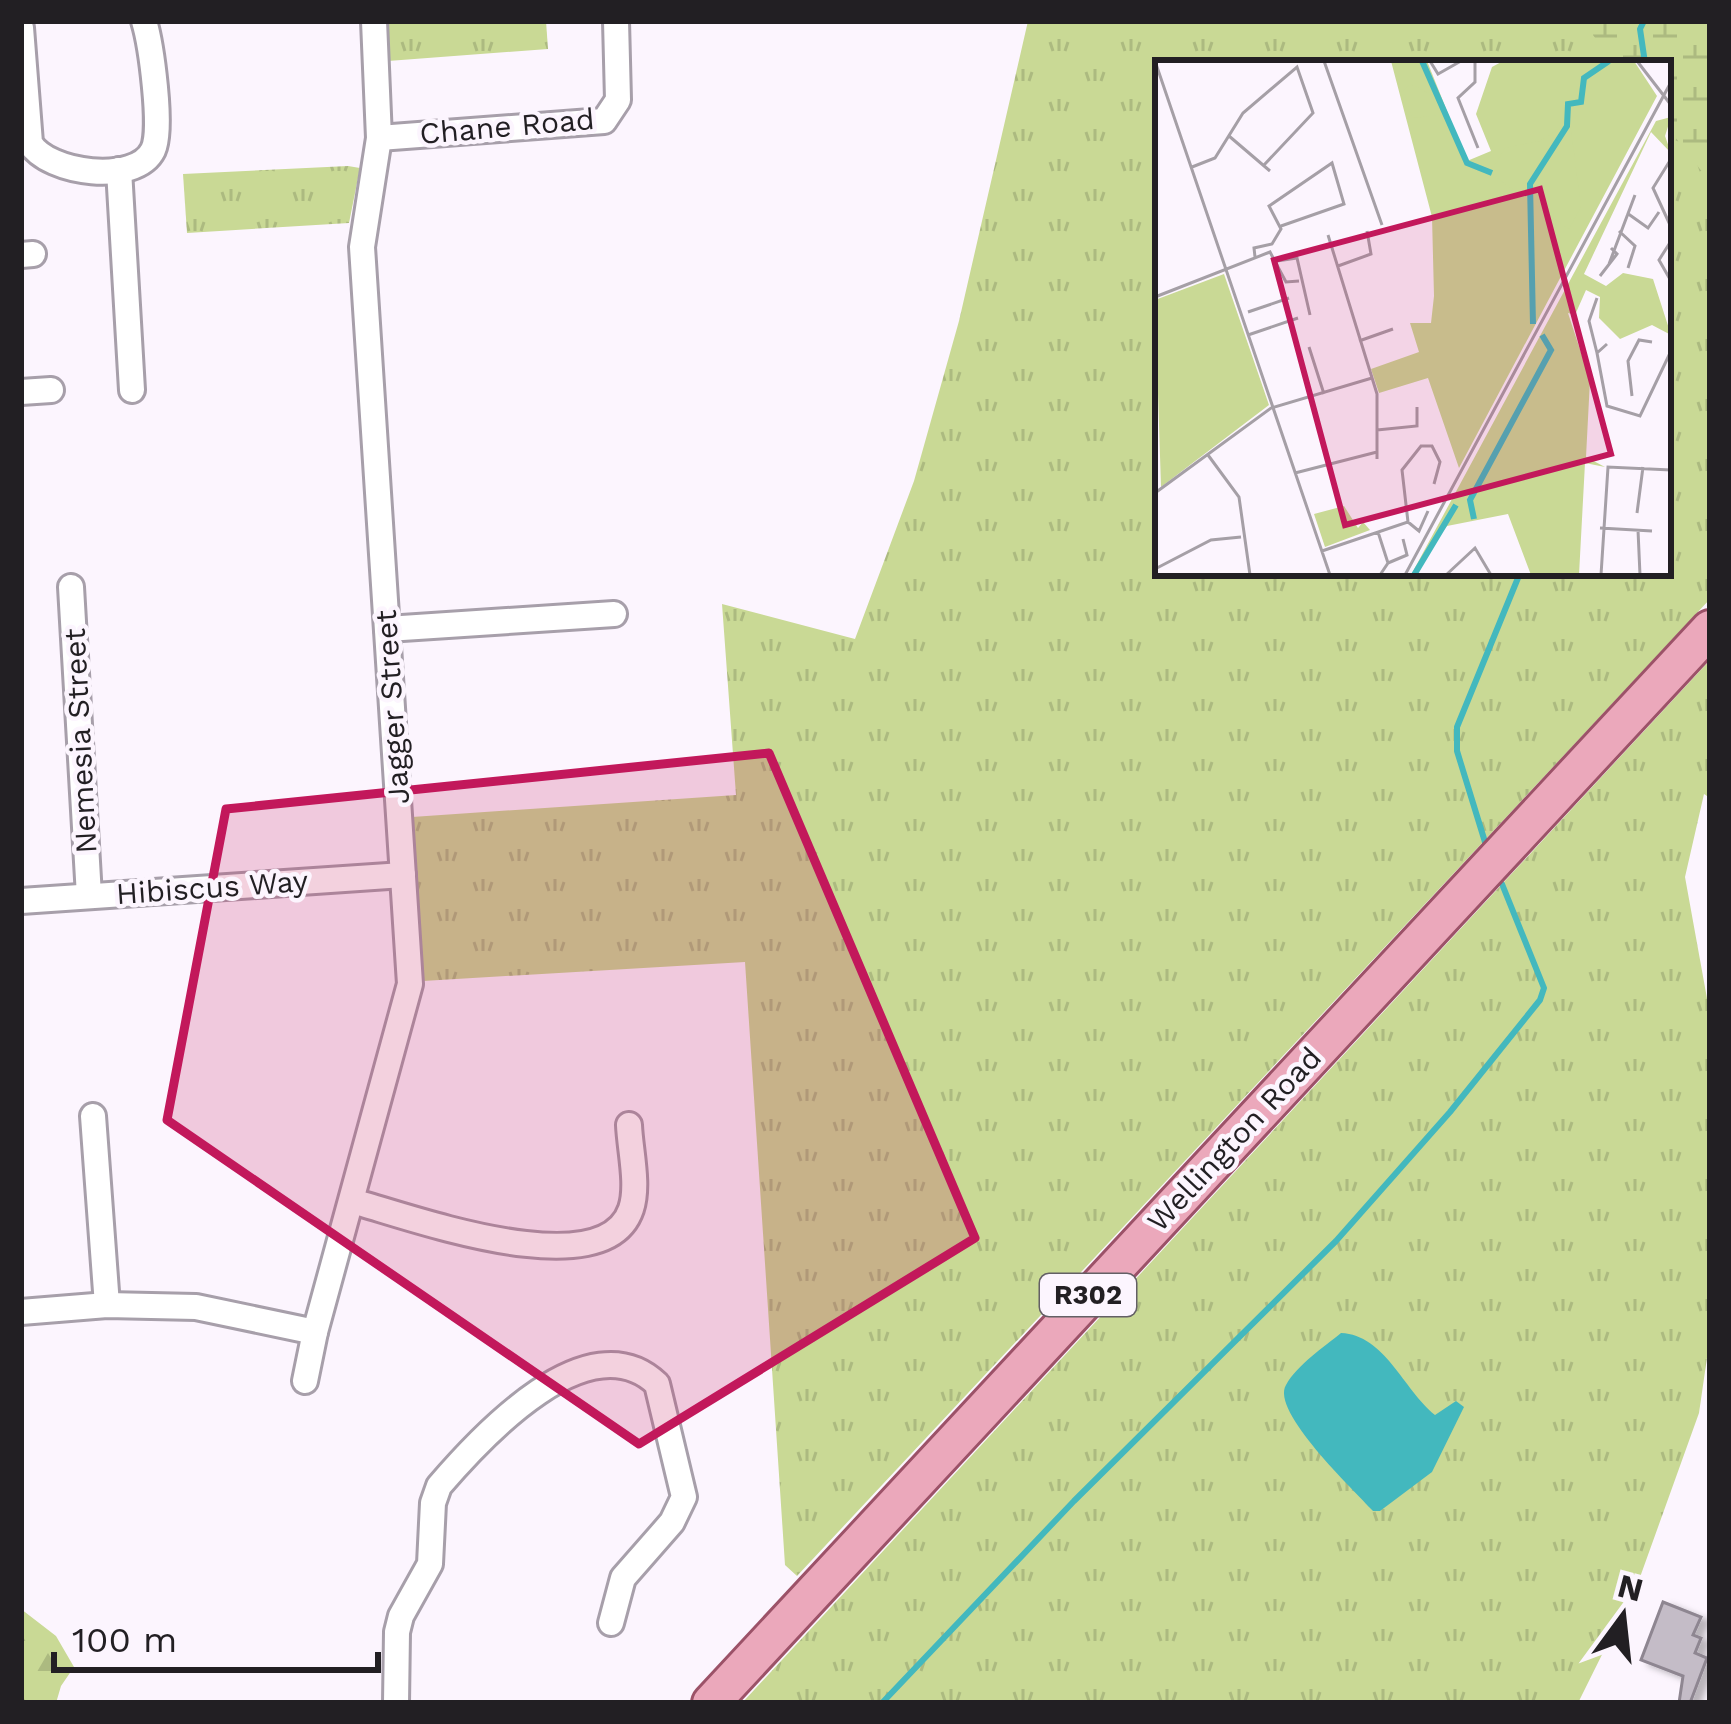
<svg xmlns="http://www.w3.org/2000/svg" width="1731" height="1724" viewBox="0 0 1731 1724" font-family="'Work Sans',sans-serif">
<defs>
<pattern id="grass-tufts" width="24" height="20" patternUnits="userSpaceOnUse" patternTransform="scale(3)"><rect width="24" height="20" fill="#c9d995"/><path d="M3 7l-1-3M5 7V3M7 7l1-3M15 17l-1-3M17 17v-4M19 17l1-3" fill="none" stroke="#acba80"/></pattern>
<pattern id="forest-firs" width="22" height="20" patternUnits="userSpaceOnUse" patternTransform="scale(3)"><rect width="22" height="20" fill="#c9d995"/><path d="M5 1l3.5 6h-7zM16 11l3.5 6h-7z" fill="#acba80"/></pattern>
<pattern id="wetland-marsh" width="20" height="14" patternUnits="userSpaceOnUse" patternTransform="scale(3)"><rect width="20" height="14" fill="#c9d995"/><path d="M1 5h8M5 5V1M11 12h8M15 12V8" fill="none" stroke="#acba80"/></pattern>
<filter id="shadow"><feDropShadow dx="8" dy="4.5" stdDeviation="3" flood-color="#0004"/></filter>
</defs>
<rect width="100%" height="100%" fill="#fcf5fe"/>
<g fill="url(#grass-tufts)" fill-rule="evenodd">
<path d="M385 21H546L548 49 388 61Z"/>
<path d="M1028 21H1710V599L797 1576 785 1565 745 962 423 981 412 817 736 795 722 604 855 639 914 481 959 321ZM1158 63H1668V573H1158Z"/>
<path d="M348 166 360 168 349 223 187 233 183 174Z"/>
<path d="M1710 660V798L1704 794 1685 877 1710 1015V1337L1699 1413 1639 1580 1578 1703H742Z"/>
</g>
<path fill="url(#forest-firs)" d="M21 1609 56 1636 74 1667 61 1686 56 1703H21Z"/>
<path fill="url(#wetland-marsh)" d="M1583 21H1710V182L1668 128V63H1613Z"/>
<path fill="#43b8be" d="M1341 1333C1385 1335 1403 1389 1435 1415L1456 1401 1464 1407 1432 1472 1380 1511H1373C1354 1490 1270 1411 1286 1385 1297 1365 1324 1347 1341 1333Z"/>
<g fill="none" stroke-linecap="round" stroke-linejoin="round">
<g stroke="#43b8be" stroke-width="6">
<path d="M1644 21 1640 29 1645 63"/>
<path d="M1485 842 1457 751V727L1520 573"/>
<path d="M882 1703 1074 1501 1336 1241 1450 1112 1540 1000 1544 988 1502 884"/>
</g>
</g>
<path fill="#c4bcc7" stroke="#8e8691" stroke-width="3" filter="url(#shadow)" d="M1663 1602 1701 1617 1693 1635 1701 1638 1695 1653 1707 1658 1690 1703H1679L1683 1676 1641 1660Z"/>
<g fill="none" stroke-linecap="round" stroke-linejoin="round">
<defs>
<g id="minor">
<path d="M21 28 30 143C48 174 136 185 153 150 163 129 151 44 144 21"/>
<path d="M379 138 604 121 618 100 616 21"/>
<path d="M119 170 132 390"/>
<path d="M21 255 33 254"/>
<path d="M21 392 51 390"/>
<path d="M71 587 89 896"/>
<path d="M387 629 614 614"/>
<path d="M21 901 403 875"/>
<path d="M93 1116 107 1305"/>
<path d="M352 1201C408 1216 604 1289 631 1209 639 1185 630 1150 629 1125"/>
<path d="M21 1312 107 1305 196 1307 315 1332"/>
<path d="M305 1381 315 1332 410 984 362 247 379 138 374 21"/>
<path d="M396 1703 397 1632 401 1616 430 1564 433 1503 439 1486C481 1437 589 1319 657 1384L684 1497 672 1522 623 1578 611 1623"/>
</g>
<path id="primary" d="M711 1703 1710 629"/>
</defs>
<use href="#minor" stroke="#a79faa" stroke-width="30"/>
<use href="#primary" stroke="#9c5268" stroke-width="42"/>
<use href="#minor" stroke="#fff" stroke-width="24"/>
<use href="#primary" stroke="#eba8bb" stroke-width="36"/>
</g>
<path fill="#c2185b" fill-opacity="0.2" stroke="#c2185b" stroke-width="9" stroke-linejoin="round" d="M769 753 975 1238 639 1444 167 1120 226 809Z"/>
<g text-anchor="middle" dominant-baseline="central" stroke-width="9" stroke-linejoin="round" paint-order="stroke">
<rect fill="#fcf5fe" stroke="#635f65" stroke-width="3" x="1040" y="1274" width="96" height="42" rx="9"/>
<g font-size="27" font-weight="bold" fill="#221f23">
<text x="1088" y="1295">R302</text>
</g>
<g font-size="30" fill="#221f23" stroke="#fcf5fe">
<text transform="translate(507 126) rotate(-5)">Chane Road</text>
<text transform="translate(392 707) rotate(-94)">Jagger Street</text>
<text transform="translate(80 741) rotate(-93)">Nemesia Street</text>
<text transform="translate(212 887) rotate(-4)">Hibiscus Way</text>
<text transform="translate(1234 1139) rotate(-47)">Wellington Road</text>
</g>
</g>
<g transform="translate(1155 60)">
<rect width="516" height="516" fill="#fcf5fe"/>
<path d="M236 1H272L312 101 336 91 321 54 337 7 348 1H479L502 36 304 408 273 318 224 333 216 309 264 292 255 263H276L279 236 277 157ZM516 57 510 76 516 93 496 72 429 214 451 226 468 213 498 219 516 275 497 265 465 279 444 258 445 237 431 230 420 255 413 253 435 320 431 397 450 407 430 403 424 515H376L353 454 292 466 256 515 501 61ZM69 214 114 345 6 427 0 240Z" fill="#c9d995"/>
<path d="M189 446 203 468 208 462 215 470 170 487 159 454Z" fill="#c9d995"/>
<path d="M255 24 282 37 289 55 257 58 248 31ZM415 62 426 147 414 169 335 113 350 88 385 81Z" fill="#c9d995"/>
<path fill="none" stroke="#43b8be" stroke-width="6" d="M267 1 312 103 337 113M378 264 375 124 412 66 413 44 426 42 429 18 454 1M319 459 315 440 396 290 387 275M259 515 301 445"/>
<path fill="none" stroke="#a59fa6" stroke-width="3" d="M0 1 175 515M169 1 227 165M275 1 283 14 306 1M320 1V22L303 38 323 88M482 1 516 45M74 76 115 111M516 99 498 128 516 167M37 107 60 98 88 53 142 7 158 53 109 105M472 153 493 168 504 152M464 171 480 186 473 208M173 175 222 334V399M516 181 504 200 516 221M100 197 99 188 117 184 126 169 114 146 177 103 189 144 126 166M122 201 142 198 155 255M454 204 480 135M183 206 216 194 212 171M445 216 462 194 456 188M0 237 115 192 131 222 144 221M93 252 134 238M93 275 143 258M204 281 238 269M452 284 442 293 452 346 485 356 516 291M154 287 169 334M442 293 434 261 442 238M477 336 473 301 484 280 497 282M222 370 262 366V347M53 395 84 437 95 515M140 413 222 392M0 433 116 348 217 318M482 453 488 407M253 462 264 471 273 451M445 468 497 471M483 470 485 515M223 472 233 503 225 515M167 491 253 462 247 410 266 386H277L285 402 279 424M233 503 252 495 248 479M0 509 56 480 86 477M250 515 516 22M291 515 320 488 336 515M446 515 453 407 516 410"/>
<path fill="#c2185b" fill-opacity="0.15" stroke="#c2185b" stroke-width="6" d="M385 129 456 394 190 465 119 200Z"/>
<rect width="516" height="516" fill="none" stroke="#221f23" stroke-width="6"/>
</g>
<rect width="1731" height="1724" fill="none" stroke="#221f23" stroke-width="48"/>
<g transform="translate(1623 1616) rotate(15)" stroke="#fcf5fe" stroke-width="9" paint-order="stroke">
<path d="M0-9L21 45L0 30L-21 45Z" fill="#221f23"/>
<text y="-18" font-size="33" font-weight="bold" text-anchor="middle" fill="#221f23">N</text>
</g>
<path d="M54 1652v18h324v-18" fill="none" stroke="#221f23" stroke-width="6"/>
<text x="72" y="1652" font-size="36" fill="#221f23" stroke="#fcf5fe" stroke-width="9" paint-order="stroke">100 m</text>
</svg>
